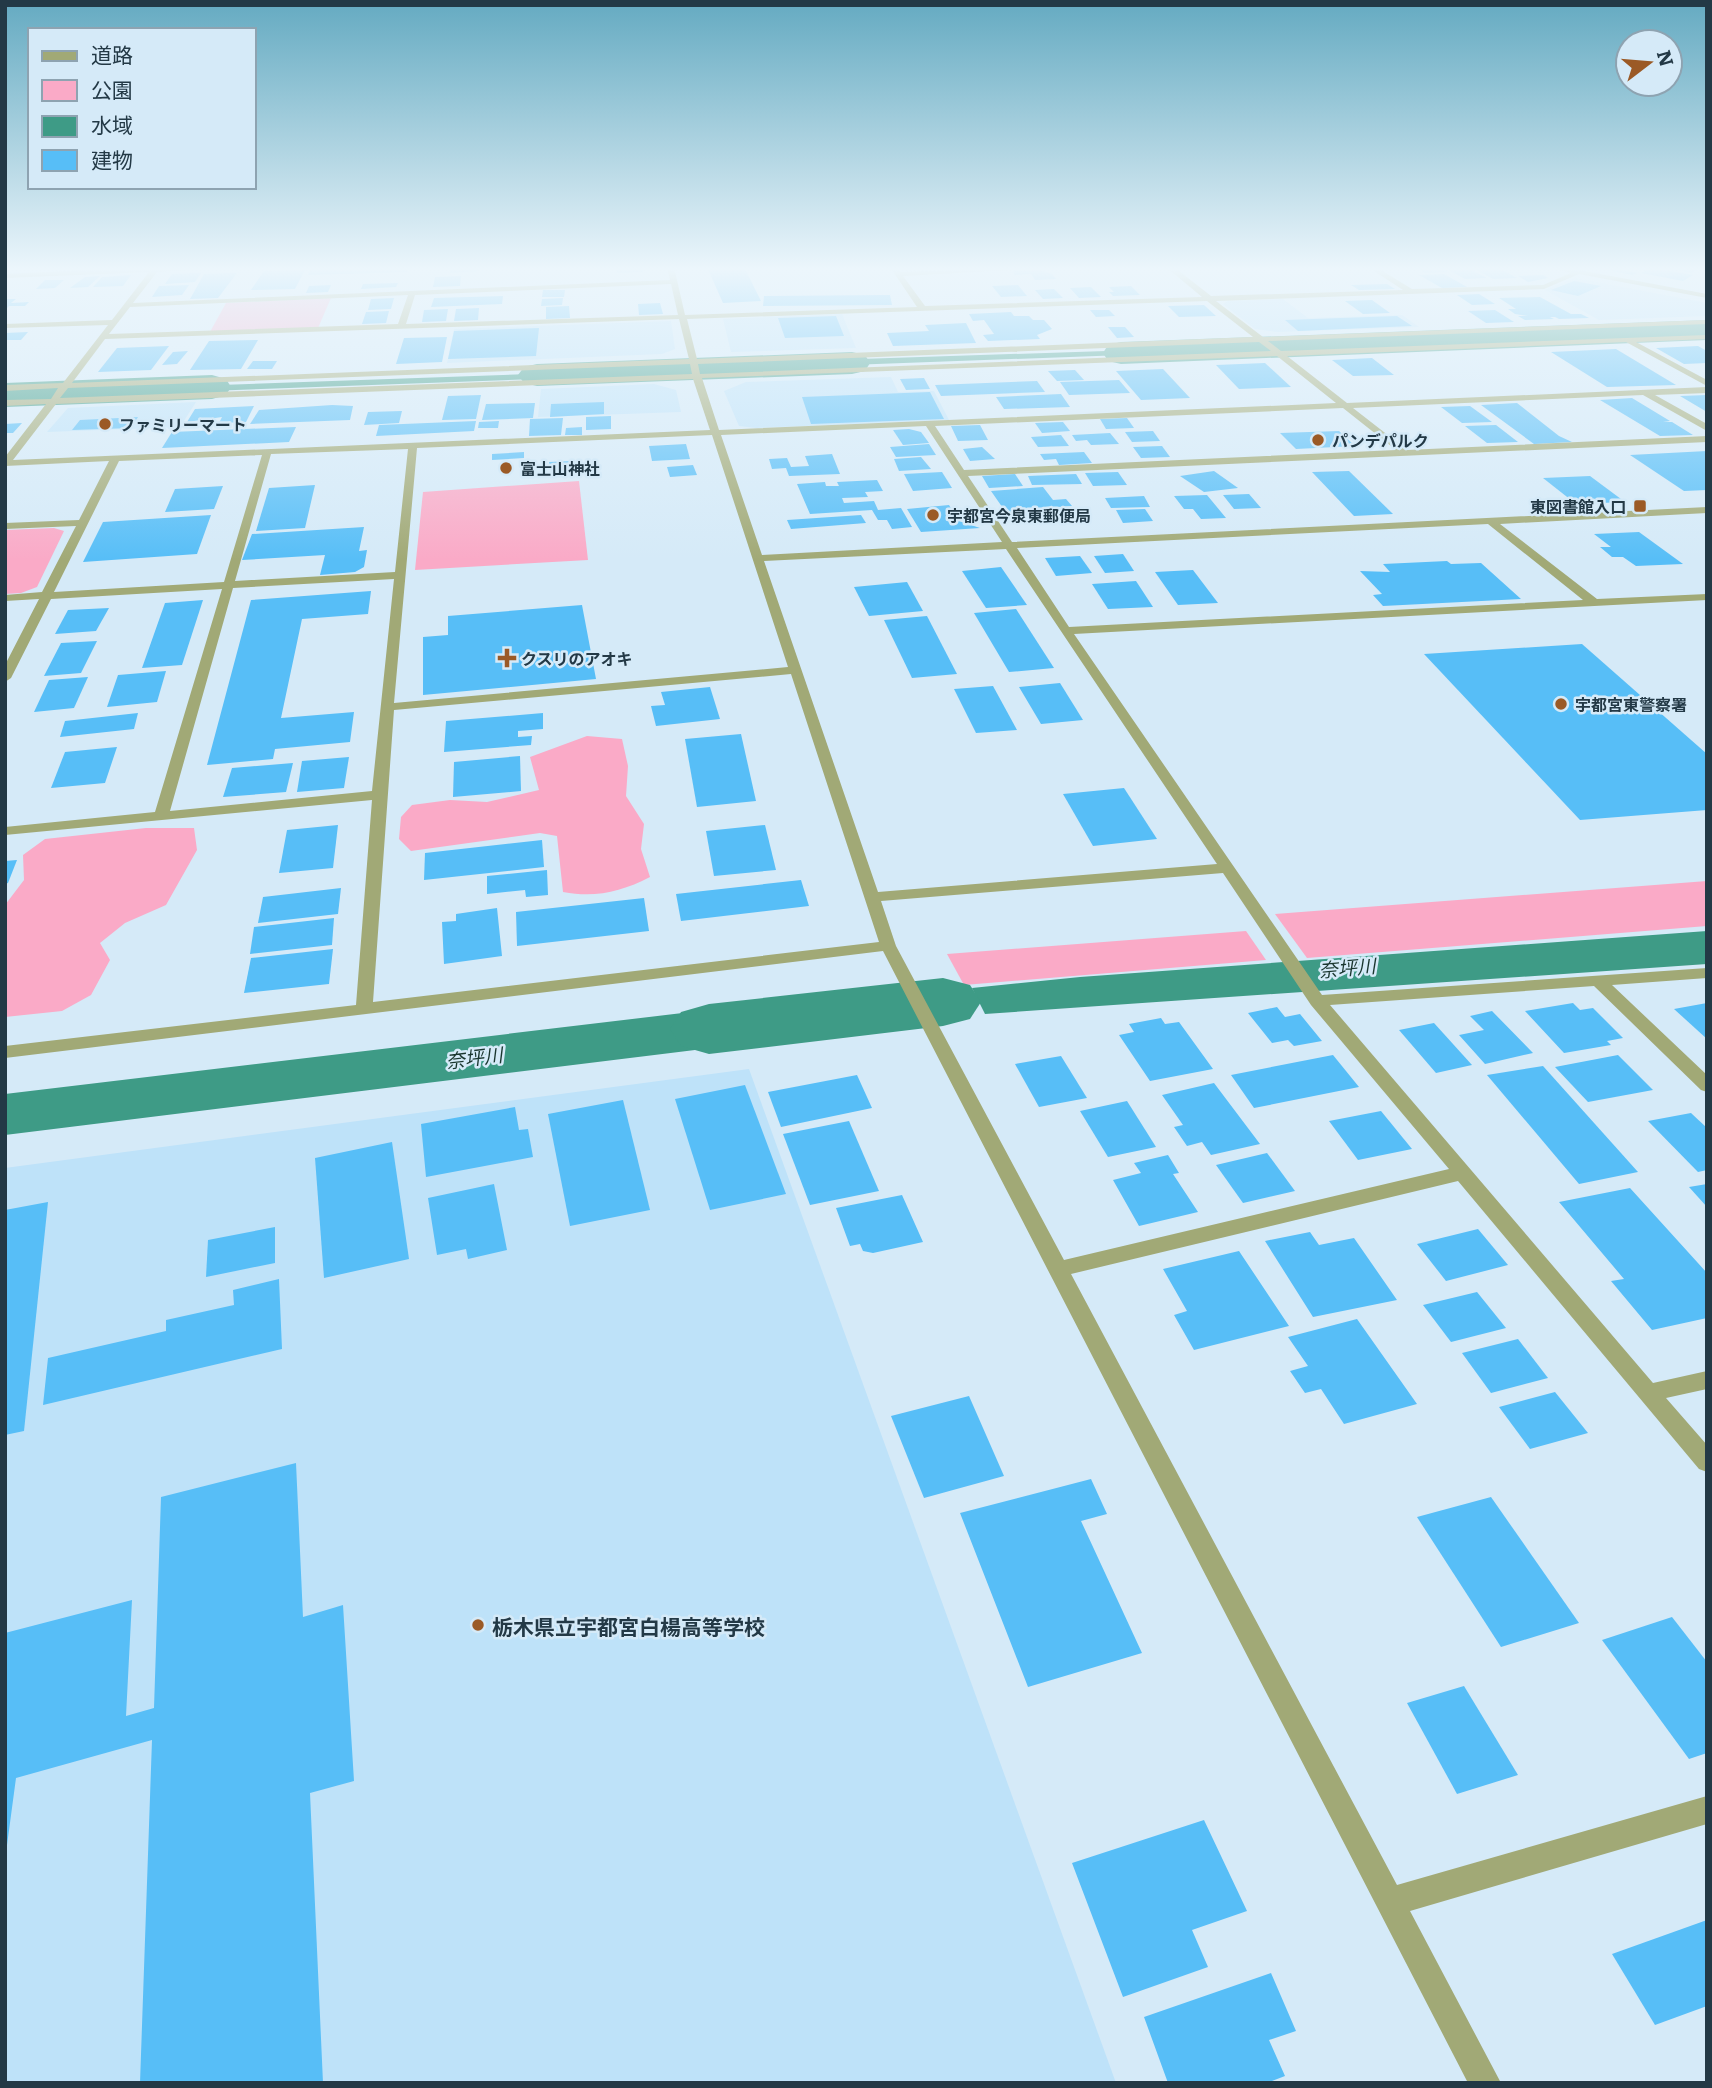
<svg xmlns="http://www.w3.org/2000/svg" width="1712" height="2088" viewBox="0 0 1712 2088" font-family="Literata,'Noto Sans JP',serif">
<rect width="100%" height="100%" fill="#d5eaf8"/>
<g fill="#bee2f9">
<path d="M1575 278 1707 303V316L1599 320 1545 290Z"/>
<path d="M1283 299 1308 318 1402 315 1419 327 1277 332 1255 329 1223 304 1228 301Z"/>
<path d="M842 314 856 348 731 352 723 319Z"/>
<path d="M671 321 675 349 662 354 447 363 454 329Z"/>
<path d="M891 377 898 392 934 391 949 420 756 428 739 426 724 391 746 382Z"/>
<path d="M654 384 676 390 681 412 538 417 541 389Z"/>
<path d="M196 402 180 427 47 432 68 408Z"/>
<path d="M749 1069 1116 2083H5V1168Z"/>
</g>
<g fill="#faaac7">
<path d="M331 298 318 328 210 332 226 303Z"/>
<path d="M579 481 588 560 415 570 423 492Z"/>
<path d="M54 528 64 531 37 587 21 593 5 594V530Z"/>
<path d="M587 736 622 739 628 766 626 796 644 824 641 849 650 877C621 892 595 898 563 892L557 836 540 833 411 851 399 839 401 817 412 805 450 800 487 802 539 790 530 757Z"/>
<path d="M146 828H194L197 850 166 905 125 923 100 943 110 960 91 995 62 1011 5 1017V905L24 880 23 855 45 839Z"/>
<path d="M1707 881V926L1307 958 1275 914Z"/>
<path d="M1246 931 1266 960 964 985 947 954Z"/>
</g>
<g fill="#3e9b86">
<path d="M1591 332 1600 337 1314 348 1308 344Z"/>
<path d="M1226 347 1231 351 743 369 741 363Z"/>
<path d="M644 370 643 375 100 395 105 389Z"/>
<path d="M1707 931V964L985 1014 972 988 1080 977Z"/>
<path d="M808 998 825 1034 5 1135V1094Z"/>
</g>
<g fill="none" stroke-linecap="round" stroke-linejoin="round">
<g fill="#3e9b86" fill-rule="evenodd">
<path d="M1707 320V340L1121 364 1108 361 1103 353 1108 345 1121 342Z"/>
<path d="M852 352 865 355 870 363 865 371 852 374 537 386 524 383 518 375 524 367 537 364Z"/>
<path d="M212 375 226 379 231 387 226 395 212 399 5 407V383Z"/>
<path d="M943 978 970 985 981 1002 970 1019 943 1026 709 1054 681 1046 670 1029 681 1012 709 1004Z"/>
</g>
</g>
<g fill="#57bef7">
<path d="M408 267 407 272 308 275 311 269Z"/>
<path d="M451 267H480L479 271 450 273Z"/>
<path d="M616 267H642L643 272 617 273Z"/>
<path d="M707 267H744L761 301 723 303Z"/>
<path d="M1414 267H1438L1447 272 1425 273Z"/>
<path d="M1467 267 1477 273 1487 278 1465 279 1445 268Z"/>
<path d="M1593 267H1606L1638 273 1632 275Z"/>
<path d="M1666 267H1702L1691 273Z"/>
<path d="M1499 268 1517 278 1493 279 1475 269Z"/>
<path d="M1652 268 1693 275 1683 281 1641 273Z"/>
<path d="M305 270 295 289 251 290 264 271Z"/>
<path d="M1040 270 1052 274 1056 279 1035 280 1031 274 1015 275 1013 271Z"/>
<path d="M201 273 195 282 165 284 172 274Z"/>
<path d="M237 273 218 298 190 299 204 274Z"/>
<path d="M1444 274 1467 287 1442 288 1419 275Z"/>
<path d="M131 275 123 286 93 287 102 277Z"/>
<path d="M1543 275 1548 278 1528 282 1518 276Z"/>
<path d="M100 276 88 287 70 288 85 277Z"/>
<path d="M461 276 460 286 433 287 435 277Z"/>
<path d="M45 280H64L55 288 36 289Z"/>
<path d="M1574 281 1601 286 1578 296 1551 290Z"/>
<path d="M398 283 396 287 361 289 363 284Z"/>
<path d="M1387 284 1395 289 1359 290 1351 285Z"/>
<path d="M189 285 182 295 152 297 159 286Z"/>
<path d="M331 285 328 292 306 293 309 286Z"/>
<path d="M1018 285 1027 296 1001 297 992 286Z"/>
<path d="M1131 286 1140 295 1113 296 1109 292H1114L1109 287Z"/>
<path d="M1091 287 1101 297 1079 298 1070 288Z"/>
<path d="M1054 289 1063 298 1043 299 1035 290Z"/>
<path d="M543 290H565L564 297H542Z"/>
<path d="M1479 294 1495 304 1472 305 1457 295Z"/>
<path d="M890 295 892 305 763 306 764 296Z"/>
<path d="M503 296 502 304 431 307 434 298Z"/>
<path d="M1540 297 1571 314H1581L1589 318 1559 319 1555 317H1550L1554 319 1525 320 1518 316H1528L1515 314 1508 309H1516L1499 298Z"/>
<path d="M394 298 391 309 368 310 371 299Z"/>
<path d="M563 298 562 305 541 306 542 299Z"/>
<path d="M5 299H16L11 303 29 302 25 306H9L5 310Z"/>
<path d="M1372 300 1390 313 1363 314 1345 301Z"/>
<path d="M660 303 663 314 639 315 638 304Z"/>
<path d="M1204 305 1216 316 1179 317 1168 306Z"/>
<path d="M569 306 570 318 546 319V307Z"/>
<path d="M479 308 478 320 454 321 456 309Z"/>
<path d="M448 309 446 321 422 322 424 310Z"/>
<path d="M1090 310H1109L1115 316 1096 317Z"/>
<path d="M1495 310 1514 322 1486 323 1468 311Z"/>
<path d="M389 311 386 323 362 324 366 312Z"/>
<path d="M1011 312 1014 316H1029L1033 320H1044L1052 329 1037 335 1040 339 988 341 983 335 994 334 984 320 973 321 969 314Z"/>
<path d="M836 316 844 336 785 338 778 318Z"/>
<path d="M1397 316 1412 326 1298 331 1285 320Z"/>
<path d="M966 323 976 343 893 346 887 333 929 331 925 325Z"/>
<path d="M1108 327H1125L1134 337 1117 338Z"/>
<path d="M539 328 536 356 448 359 454 331Z"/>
<path d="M28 332 21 340H5V333Z"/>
<path d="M447 337 442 362 396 364 404 338Z"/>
<path d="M258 340 241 369 190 370 209 341Z"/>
<path d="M169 346 151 370 98 372 117 348Z"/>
<path d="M1698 346 1707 351V363L1684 364 1656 348Z"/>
<path d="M1616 349 1676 385 1607 387 1551 352Z"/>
<path d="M188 351 177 364 162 365 173 352Z"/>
<path d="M1372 358 1394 375 1353 376 1332 360Z"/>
<path d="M253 361H277L272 369H247Z"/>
<path d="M1265 363 1291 387 1239 389 1216 365Z"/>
<path d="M1163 369 1190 398 1141 400 1116 371Z"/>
<path d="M1075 370 1084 380 1057 381 1048 371Z"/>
<path d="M924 378 930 389 906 390 900 379Z"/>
<path d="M1119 380 1130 393 1069 395 1060 382Z"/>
<path d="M1037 381 1045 392 941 396 935 385Z"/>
<path d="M930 392 944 419 811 424 802 397Z"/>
<path d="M1061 394 1070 407 1004 409 996 397Z"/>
<path d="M481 395 476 419 442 420 448 396Z"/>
<path d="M1707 395V412L1680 396Z"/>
<path d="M1632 398 1670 421 1663 422H1672L1693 435 1660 436 1600 400Z"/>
<path d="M604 402V414L550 417 551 404Z"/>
<path d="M535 403 533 418 482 420 486 404Z"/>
<path d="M1517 403 1559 436 1572 442 1534 444 1481 405Z"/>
<path d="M332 405 353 406 350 420 250 424 259 410Z"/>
<path d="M254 406 246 422 219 423 222 417 187 422 195 409Z"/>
<path d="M1470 406 1492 422 1462 423 1441 407Z"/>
<path d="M402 411 399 423 364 425 368 412Z"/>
<path d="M611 416V429L586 430V417Z"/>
<path d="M138 417 131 428 72 430 80 420Z"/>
<path d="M563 418 561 435 529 436 530 419Z"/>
<path d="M1127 418 1134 428 1106 429 1100 419Z"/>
<path d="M476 421 474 431 376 436 379 425Z"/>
<path d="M499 421 498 428H478L479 422Z"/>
<path d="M1063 422 1070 431 1042 433 1035 423Z"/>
<path d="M22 423 13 433H5V424Z"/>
<path d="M980 425 988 440 958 441 951 426Z"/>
<path d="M1496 425 1518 442 1487 443 1465 426Z"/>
<path d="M296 427 289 442 162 448 172 432Z"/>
<path d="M582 427V435H565L566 428Z"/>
<path d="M909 429 921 432 929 443 903 445 893 430Z"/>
<path d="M1153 431 1160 441 1132 442 1125 432Z"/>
<path d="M1339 431 1355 446 1296 449 1280 433Z"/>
<path d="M1110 433 1119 444 1091 445 1087 440 1076 441 1072 435Z"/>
<path d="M1061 435 1069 446 1038 447 1031 437Z"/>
<path d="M686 444 690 459 652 461 649 446Z"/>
<path d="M929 444 936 455 896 457 890 447Z"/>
<path d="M1162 446 1170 457 1141 458 1133 447Z"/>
<path d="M982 447 995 459 970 461 963 449Z"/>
<path d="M1707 451V490L1684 491 1630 455Z"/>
<path d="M524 452V458L492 460V454Z"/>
<path d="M1084 452 1092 463 1059 465 1056 459 1044 460 1040 454Z"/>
<path d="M832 454 840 474 789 476 786 468 772 469 769 459 787 458 791 467 809 466 805 456Z"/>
<path d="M921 457 931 469 899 471 894 459Z"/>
<path d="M573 461 574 467 550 468 549 462Z"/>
<path d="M693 465 697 475 670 477 667 467Z"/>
<path d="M1214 471 1238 488 1204 492 1180 476Z"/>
<path d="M1349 471 1393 514 1354 516 1312 472Z"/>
<path d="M942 472 952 488 913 491 904 474Z"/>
<path d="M1118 472 1127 485 1093 486 1085 473Z"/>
<path d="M1015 474 1023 486 989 488 982 476Z"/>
<path d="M1076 474 1082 484 1032 485 1028 476Z"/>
<path d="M1590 476 1625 502 1576 504 1543 478Z"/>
<path d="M877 480 883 491 865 492 868 497 842 498 844 503 874 501 878 510 901 508 912 527 892 529 887 520H878L872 510 810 514 797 484 825 482 826 486H839L837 482Z"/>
<path d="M315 485 305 528 256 531 269 488Z"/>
<path d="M223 486 214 509 165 512 175 489Z"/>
<path d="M1043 487 1053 500 1066 499 1072 506 1058 507 1061 510 1050 522 1014 524 991 491Z"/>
<path d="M1249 494 1261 508 1234 509 1223 495Z"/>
<path d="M1207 495 1226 518 1201 519 1193 509H1184L1174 496Z"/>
<path d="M1144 496 1150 507 1111 508 1105 498Z"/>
<path d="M949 505 959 521 980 528 921 532 907 509Z"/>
<path d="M1145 509 1153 521 1123 523 1116 510Z"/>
<path d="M211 515 197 554 83 562 103 522Z"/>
<path d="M861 515 866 523 791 529 787 520Z"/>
<path d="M364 527 359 551 367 550 364 567 355 572 320 575 325 555 242 560 252 534Z"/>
<path d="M1639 532 1683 564 1636 566 1623 557H1612L1600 547H1611L1594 534Z"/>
<path d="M1123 554 1134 571 1105 573 1094 556Z"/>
<path d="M1080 556 1092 573 1056 576 1045 558Z"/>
<path d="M1447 561 1451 564 1481 563 1521 599 1383 606 1373 595 1382 594 1360 571 1390 572 1383 564Z"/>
<path d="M1001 567 1027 605 986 608 962 571Z"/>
<path d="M1193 570 1218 603 1178 605 1155 572Z"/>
<path d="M1136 581 1153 607 1108 609 1092 584Z"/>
<path d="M907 582 923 611 869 616 854 587Z"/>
<path d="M371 591 368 614 302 619 281 718 354 712 350 742 275 749 273 759 207 765 251 600Z"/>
<path d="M203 600 182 665 142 668 165 603Z"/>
<path d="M582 605 596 679 423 695V637L448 635V616Z"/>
<path d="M109 608 96 631 55 634 68 610Z"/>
<path d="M1016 609 1054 668 1009 672 974 613Z"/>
<path d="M927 616 957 674 912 678 884 620Z"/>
<path d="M97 641 81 673 44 676 61 643Z"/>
<path d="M1582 644 1707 754V810L1580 820 1424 654Z"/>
<path d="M166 671 157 702 107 707 118 675Z"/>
<path d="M88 677 74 708 34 712 49 680Z"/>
<path d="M1060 683 1083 720 1041 724 1019 687Z"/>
<path d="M993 686 1017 730 976 733 954 689Z"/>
<path d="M710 687 720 719 656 726 651 706 665 705 661 692Z"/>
<path d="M138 713 134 729 60 737 65 721Z"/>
<path d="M543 713V729L518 731V737L532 736 531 745 444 752 446 721Z"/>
<path d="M741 734 756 801 697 807 685 739Z"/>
<path d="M117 747 105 783 51 788 65 752Z"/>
<path d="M520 756 521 791 453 797 454 762Z"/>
<path d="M349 757 344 788 297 792 302 761Z"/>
<path d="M293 763 286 792 223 797 232 768Z"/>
<path d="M1124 788 1157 839 1093 846 1063 794Z"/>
<path d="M338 825 333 868 279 873 287 830Z"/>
<path d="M765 825 776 870 714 876 706 831Z"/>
<path d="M542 840 544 867 424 880 425 853Z"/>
<path d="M17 860 8 883 5 884V861Z"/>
<path d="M547 870 548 895 526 897 525 890 487 894V876Z"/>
<path d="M801 880 809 906 681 921 676 894Z"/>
<path d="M341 888 338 914 258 923 263 897Z"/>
<path d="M644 898 649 931 517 946 516 912Z"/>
<path d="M497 908 502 956 444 964 442 922 456 921V914Z"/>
<path d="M334 918 332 945 250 954 254 927Z"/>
<path d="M333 949 329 984 244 993 251 958Z"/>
<path d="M1573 1003 1580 1010 1593 1008 1623 1038 1607 1041 1611 1045 1564 1053 1525 1011Z"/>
<path d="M1707 1003V1039L1674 1009Z"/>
<path d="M1277 1007 1285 1017 1300 1014 1322 1041 1294 1046 1288 1040 1272 1043 1248 1013Z"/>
<path d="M1492 1011 1533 1053 1485 1064 1459 1035 1484 1030 1470 1016Z"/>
<path d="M1161 1018 1165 1024 1179 1022 1213 1069 1150 1081 1119 1035 1134 1032 1129 1024Z"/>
<path d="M1434 1023 1472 1065 1436 1073 1399 1030Z"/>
<path d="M1333 1055 1359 1087 1254 1108 1231 1075Z"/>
<path d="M1618 1055 1653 1090 1588 1102 1555 1067Z"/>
<path d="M1061 1056 1087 1098 1039 1107 1015 1064Z"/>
<path d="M1543 1066 1638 1172 1579 1184 1487 1075Z"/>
<path d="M857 1075 872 1108 781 1127 768 1092Z"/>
<path d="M1214 1083 1260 1144 1211 1155 1202 1142 1187 1146 1174 1127 1183 1125 1162 1095Z"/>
<path d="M745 1085 786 1194 710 1210 675 1099Z"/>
<path d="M623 1100 650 1210 570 1226 548 1114Z"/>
<path d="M1127 1101 1156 1147 1108 1157 1080 1111Z"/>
<path d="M515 1107 519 1130 528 1129 533 1157 426 1177 421 1124Z"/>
<path d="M1381 1111 1412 1149 1358 1160 1329 1121Z"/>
<path d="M1691 1113 1707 1128V1170L1698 1172 1648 1121Z"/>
<path d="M849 1121 879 1191 810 1205 783 1134Z"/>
<path d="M392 1142 409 1259 324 1278 315 1158Z"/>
<path d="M1267 1153 1295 1191 1243 1203 1216 1165Z"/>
<path d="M1168 1155 1179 1173 1173 1174 1198 1212 1139 1226 1113 1180 1141 1173 1134 1163Z"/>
<path d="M494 1184 507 1250 468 1259 466 1249 437 1255 428 1198Z"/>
<path d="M1707 1184V1207L1689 1187Z"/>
<path d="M1630 1188 1707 1273V1318L1652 1330 1611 1281 1624 1279 1559 1202Z"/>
<path d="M902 1195 923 1242 873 1253 863 1251 860 1244 850 1246 836 1208Z"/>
<path d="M48 1202 24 1431 5 1435V1210Z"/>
<path d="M275 1227V1263L206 1277 208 1240Z"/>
<path d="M1478 1229 1508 1265 1446 1281 1417 1244Z"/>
<path d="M1310 1232 1319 1245 1354 1238 1397 1300 1313 1317 1265 1241Z"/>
<path d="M1239 1251 1289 1326 1194 1350 1174 1315 1187 1311 1163 1269Z"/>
<path d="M279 1279 282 1349 43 1405 48 1358 166 1331V1320L234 1305 233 1290Z"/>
<path d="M1477 1292 1506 1328 1451 1342 1423 1305Z"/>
<path d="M1357 1319 1417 1404 1344 1424 1321 1389 1305 1393 1290 1371 1308 1366 1288 1337Z"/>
<path d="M1518 1339 1548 1378 1491 1393 1462 1353Z"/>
<path d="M1555 1392 1588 1433 1530 1449 1499 1407Z"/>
<path d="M969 1396 1004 1476 924 1498 891 1416Z"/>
<path d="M296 1463 303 1617 343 1605 354 1781 310 1793 323 2083H140L152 1740 16 1778 5 1860V1633L132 1600 126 1716 154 1708 161 1497Z"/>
<path d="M1091 1479 1107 1514 1081 1521 1142 1653 1028 1687 960 1513Z"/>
<path d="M1491 1497 1579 1623 1501 1647 1417 1517Z"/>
<path d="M1672 1617 1707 1662V1753L1689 1759 1602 1640Z"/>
<path d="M1464 1686 1518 1775 1457 1794 1407 1703Z"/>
<path d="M1204 1820 1247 1911 1192 1930 1208 1967 1123 1997 1072 1863Z"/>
<path d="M1707 1920V2006L1655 2025 1612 1954Z"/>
<path d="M1271 1973 1296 2031 1269 2040 1285 2076 1267 2083H1168L1144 2017Z"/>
</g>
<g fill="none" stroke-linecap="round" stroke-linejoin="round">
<path fill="#a1a976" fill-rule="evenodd" d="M153 267H236L157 272 133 303 670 280 667 267H674L685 315 917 307 890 267H897L900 272 1060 267 903 276 925 306 1202 297 1166 267H1174L1211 296 1403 290 1368 267H1376L1412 289 1543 285 1571 273 1547 267H1563L1707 294V298L1579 274 1544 289 1216 301 1263 337 1707 320V324L1268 341 1281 351 1707 335V339L1636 342 1707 380V386L1626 342 1287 356 1347 403 1707 387V393L1655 395 1707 424V431L1643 395 1353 408 1407 450 1707 436V442L968 476 1012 542 1707 507V513L1500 524 1597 599 1707 594V600L1074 634 1322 995 1707 968V978L1612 985 1707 1075V1092L1701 1090 1594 986 1330 1005 1653 1383 1707 1371V1389L1666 1398 1707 1445V1472L1699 1469 1458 1181 1071 1274 1397 1885 1707 1796V1824L1410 1911 1501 2083H1468L883 951 5 1058V1046L356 1005 372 800 5 835V827L155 812 222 589 51 599 11 678 5 682V665L39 599 5 601V595L42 592 76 526 5 529V523L79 520 109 461 5 466V457L46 404 5 406V400L51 399 58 388 5 391V385L63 383 108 325 5 328V324L112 320 149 272 5 278V274ZM671 284 678 315 406 324 415 295ZM408 295 398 324 109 334 130 307ZM1207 301 1253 337 697 359 687 319ZM679 319 689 359 72 383 105 339ZM1259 342 1271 351 700 374 698 364ZM1277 356 1336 403 719 430 702 378ZM690 364 692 374 60 398 68 388ZM693 379 710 430 13 460 56 404ZM1343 408 1396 450 964 470 935 426ZM926 426 1002 542 762 555 721 435ZM712 435 788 667 394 703 417 448ZM408 449 395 572 235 581 271 454ZM262 455 224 582 54 592 119 461ZM1488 524 1583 600 1069 627 1017 548ZM1006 549 1217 864 878 892 764 561ZM394 579 372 791 170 811 233 588ZM791 674 879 942 373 1002 394 710ZM1223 873 1311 1005 1449 1169 1064 1260 896 946 881 901Z"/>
</g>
<linearGradient id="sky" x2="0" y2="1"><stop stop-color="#64aac1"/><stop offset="0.48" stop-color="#ecf6fc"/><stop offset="1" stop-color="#ecf6fc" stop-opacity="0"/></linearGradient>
<rect width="1712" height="560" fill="url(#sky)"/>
<g fill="#9b5a26" stroke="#d5eaf8" stroke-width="2.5">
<circle cx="105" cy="424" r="7"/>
<circle cx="1318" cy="440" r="7"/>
<circle cx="506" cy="468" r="7"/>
<rect x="1633" y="499" width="14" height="14" rx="3.5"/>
<circle cx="933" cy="515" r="7"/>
<path d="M503.5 647.5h7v7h7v7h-7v7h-7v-7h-7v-7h7z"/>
<circle cx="1561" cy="704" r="7"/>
<circle cx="478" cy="1625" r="7"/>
</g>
<g text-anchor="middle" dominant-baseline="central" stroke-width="5" stroke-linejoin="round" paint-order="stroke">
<g font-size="16" font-weight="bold" fill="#233946" stroke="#d5eaf8" text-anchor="start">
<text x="119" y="424">ファミリーマート</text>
<text x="1332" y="440">パンデパルク</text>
<text x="520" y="468">富士山神社</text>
<text x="1626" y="506" text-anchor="end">東図書館入口</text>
<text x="947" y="515">宇都宮今泉東郵便局</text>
<text x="521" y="658">クスリのアオキ</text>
<text x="1575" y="704">宇都宮東警察署</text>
</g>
<g font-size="19" font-style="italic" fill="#1a362f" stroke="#d5eaf8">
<text transform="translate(1347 967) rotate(-5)">奈坪川</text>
<text transform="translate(474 1057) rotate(-7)">奈坪川</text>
</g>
<g font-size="21" font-weight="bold" fill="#233946" stroke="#d5eaf8" text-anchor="start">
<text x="492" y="1625">栃木県立宇都宮白楊高等学校</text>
</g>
</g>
<rect width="1712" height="2088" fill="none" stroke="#233946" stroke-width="14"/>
<rect x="28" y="28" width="228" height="161" fill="#d5eaf8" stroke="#8ea3b1" stroke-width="2"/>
<rect x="42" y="51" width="35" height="10" fill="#a1a976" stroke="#8ea3b1" stroke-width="2"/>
<text x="91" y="63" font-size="21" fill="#233946">道路</text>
<rect x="42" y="80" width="35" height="21" fill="#faaac7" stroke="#8ea3b1" stroke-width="2"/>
<text x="91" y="98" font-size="21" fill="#233946">公園</text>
<rect x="42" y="116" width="35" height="21" fill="#3e9b86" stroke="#8ea3b1" stroke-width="2"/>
<text x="91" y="133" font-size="21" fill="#233946">水域</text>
<rect x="42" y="150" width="35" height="21" fill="#57bef7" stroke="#8ea3b1" stroke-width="2"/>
<text x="91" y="168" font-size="21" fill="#233946">建物</text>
<g transform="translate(1649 63) rotate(74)"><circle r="33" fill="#d5eaf8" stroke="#8ea3b1" stroke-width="2"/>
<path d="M0-5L12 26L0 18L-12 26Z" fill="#9b5a26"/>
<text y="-10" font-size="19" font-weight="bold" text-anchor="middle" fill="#233946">N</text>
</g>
</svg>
